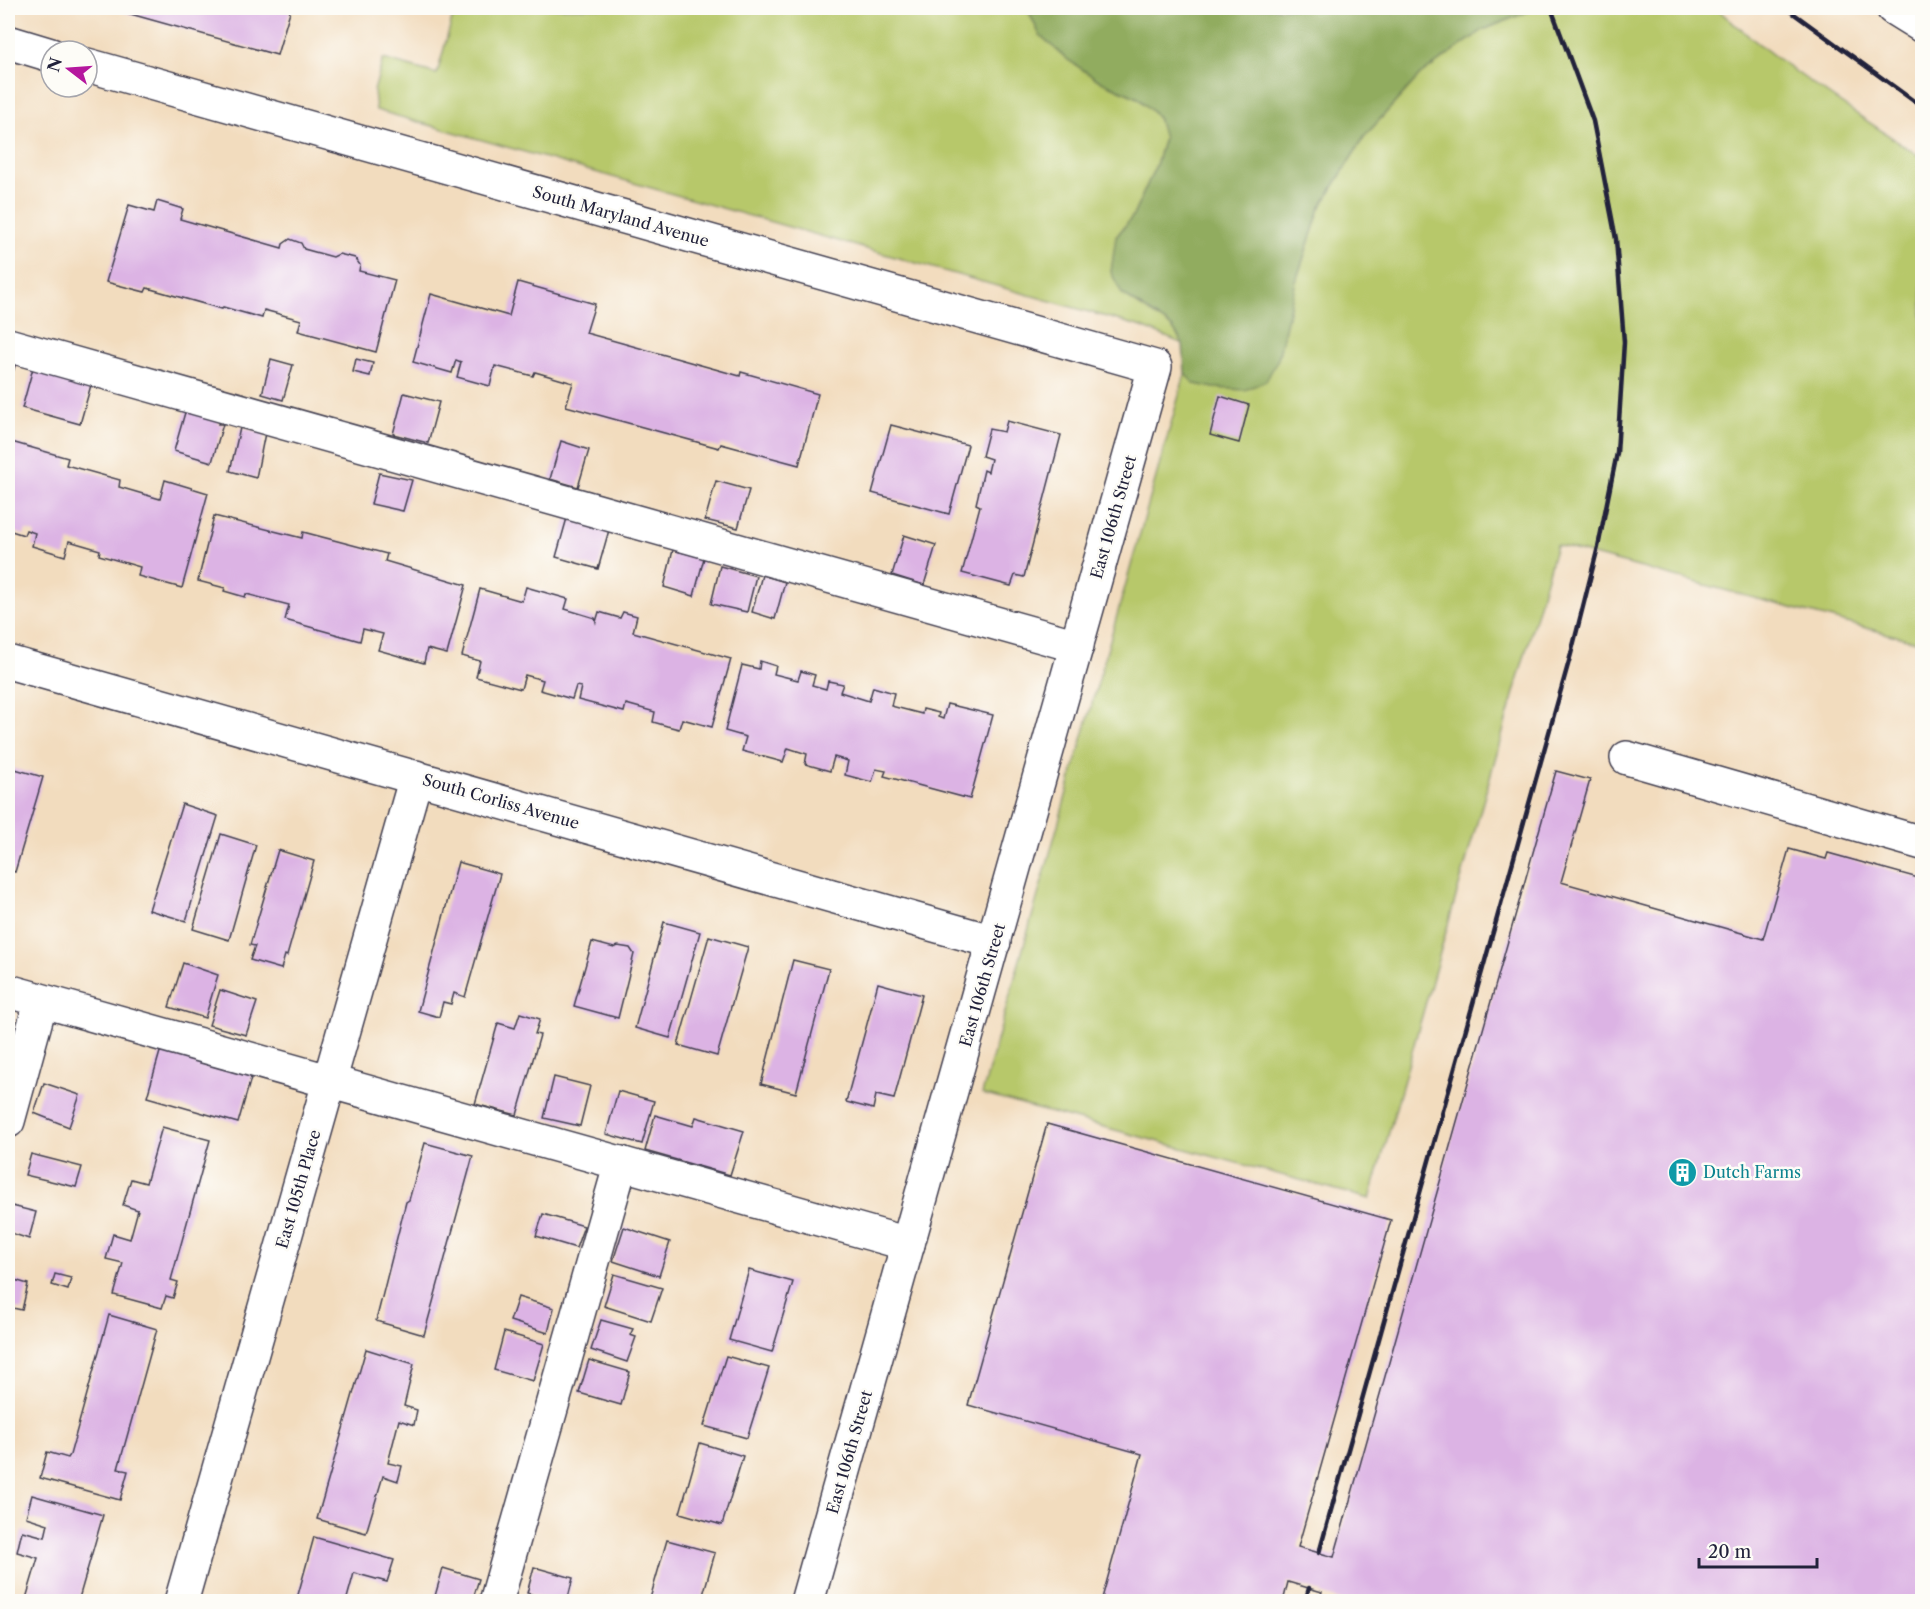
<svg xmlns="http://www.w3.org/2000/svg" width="1930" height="1609" viewBox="0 0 1930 1609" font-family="'Libre Caslon Text',serif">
<rect width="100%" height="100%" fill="#fdfcf7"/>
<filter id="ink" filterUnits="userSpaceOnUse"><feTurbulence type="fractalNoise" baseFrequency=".0167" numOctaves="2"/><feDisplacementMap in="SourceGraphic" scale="12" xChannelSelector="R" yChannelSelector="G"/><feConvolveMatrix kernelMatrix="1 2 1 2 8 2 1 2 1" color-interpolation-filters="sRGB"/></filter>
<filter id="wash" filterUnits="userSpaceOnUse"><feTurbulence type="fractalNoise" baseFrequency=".008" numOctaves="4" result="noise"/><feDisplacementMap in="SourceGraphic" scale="24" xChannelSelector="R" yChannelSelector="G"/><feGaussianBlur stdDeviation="1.35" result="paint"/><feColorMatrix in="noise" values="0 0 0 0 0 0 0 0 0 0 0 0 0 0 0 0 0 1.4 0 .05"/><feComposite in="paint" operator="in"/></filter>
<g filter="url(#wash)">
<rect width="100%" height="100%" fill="#f2dcbe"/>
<g fill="#b7c86b" stroke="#6c7553" stroke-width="1.5">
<path d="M455 8H1027L1040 35 1100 81 1138 98 1158 117 1164 138 1156 165 1133 216 1116 237 1122 294 1172 327 1183 344 1142 327 376 110 374 91 383 59 437 74Z"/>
<path d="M1563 8H1716C1779 65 1852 110 1922 158V643L1556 545 1370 1199 982 1094 1185 374 1195 384 1296 281 1320 208 1364 137 1420 75 1483 30 1534 9Z"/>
</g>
<path fill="#91ac5f" stroke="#5a674d" stroke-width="1.5" d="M1027 8H1563L1534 9 1483 30 1420 75 1364 137 1320 208 1296 281 1278 359 1266 381 1245 390 1214 388 1195 384 1185 374 1183 344 1172 327 1122 294 1111 272 1116 237 1133 216 1156 165 1164 138 1158 117 1138 98 1100 81 1068 60 1040 35Z"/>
<g id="blocks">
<g fill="#dcb3e4">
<path d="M109 8H291L277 55Z"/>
<path d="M157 201 183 209 180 219 282 248 283 244 290 239 301 243 304 249 333 257 339 254 355 258 360 265 359 271 395 280 376 352 298 331 301 320 264 310 262 318 223 307 222 309 147 288 145 292 106 282 129 205 154 212Z"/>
<path d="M518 282 595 304 586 333 740 376 741 372 818 394 799 465 721 444 719 448 566 406 573 383 535 372 533 376 495 366 490 386 457 377 461 362 456 360 452 373 413 362 431 294 509 316Z"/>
<path d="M271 359 293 365 283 400 262 394Z"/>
<path d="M356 359 373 363 370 376 353 372Z"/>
<path d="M8 360 16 362 8 390Z"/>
<path d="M33 368 91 385 80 424 22 408Z"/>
<path d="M404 393 439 402 428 443 393 434Z"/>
<path d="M1220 396 1249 405 1239 443 1210 435Z"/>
<path d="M186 409 220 419 218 424H223L212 462 174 451Z"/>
<path d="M1007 421 1061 435 1024 577 1015 575 1011 586 962 573 980 506 976 504 984 470 988 472 991 459 982 456 989 429 1004 432Z"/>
<path d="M891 425 968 445 949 514 872 493Z"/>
<path d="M240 428 265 433 256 478 230 471Z"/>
<path d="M8 441 68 458 66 465 120 480 119 487 160 499 165 480 208 493 182 588 138 576 140 567 99 555 100 550 69 541 65 556 32 546 35 533 26 530 24 535 8 530Z"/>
<path d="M561 441 589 450 578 487 550 479Z"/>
<path d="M379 473 412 480 403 511 371 504Z"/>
<path d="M716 481 749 490 738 528 705 520Z"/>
<path d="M214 516 302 538 303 532 387 554 385 561 466 585 447 654 427 649 424 663 378 650 383 634 363 629 360 641 285 620 289 605 246 594 245 597 224 591 225 588 198 581Z"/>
<path d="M567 518 609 530 598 569 556 557Z"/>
<path d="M904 535 936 545 924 585 892 575Z"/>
<path d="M673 550 704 558 694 596 664 587Z"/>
<path d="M720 566 756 576 747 612 711 604Z"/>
<path d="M762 575 785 582 775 619 752 612Z"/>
<path d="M526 587 568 599 565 609 595 618 596 622 599 612 620 618 623 612 637 616 633 632 731 659 712 727 682 719 679 729 667 726 653 722 655 712 626 704 624 712 578 700 581 687 576 686 572 699 540 690 543 680 525 675 521 689 476 677 480 661 462 656 480 589 522 601Z"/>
<path d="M760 661 776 666 774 674 798 680 801 671 815 675 812 685 826 689 828 681 843 684 840 692 869 701 873 687 894 693 891 706 922 714 923 709 939 713 938 717 943 719 947 704 993 715 970 799 884 776 886 771 876 769 872 782 845 775 848 761 834 757 830 771 805 764 807 754 788 748 783 762 742 751 746 737 725 731 742 665 759 669Z"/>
<path d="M8 767 43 777 15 872 8 870Z"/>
<path d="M1556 771 1590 780 1561 882 1763 939 1789 849 1826 859 1828 853 1922 879V1602H1346L1321 1594 1322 1592 1288 1582 1283 1602H1101L1142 1454 968 1405 1047 1124 1391 1220 1298 1547 1334 1557Z"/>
<path d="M182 804 218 816 186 921 149 910Z"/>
<path d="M221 834 256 845 229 940 193 929Z"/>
<path d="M278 850 314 861 287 956 285 955 281 969 250 960 255 946 250 945Z"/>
<path d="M458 862 500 874 465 997 454 993 451 1004 443 1002 439 1017 418 1011Z"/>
<path d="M664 922 700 932 670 1038 635 1028Z"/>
<path d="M709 936 748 947 717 1056 678 1045Z"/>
<path d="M592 942 614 948 618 946 630 948 634 954 618 1018 574 1006Z"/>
<path d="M793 960 829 969 796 1093 761 1084Z"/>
<path d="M183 963 218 975 205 1018 169 1007Z"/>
<path d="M878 983 922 995 894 1099 876 1095 873 1109 846 1102Z"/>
<path d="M220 990 257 1002 246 1035 209 1025Z"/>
<path d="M520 1013 540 1019 535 1034 540 1035 517 1115 475 1104 498 1023 515 1028Z"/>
<path d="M162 1045 253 1071 238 1123 147 1097Z"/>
<path d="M554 1077 590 1086 580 1126 544 1118Z"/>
<path d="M44 1083 80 1095 69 1127 34 1113Z"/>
<path d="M618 1091 654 1101 642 1144 606 1134Z"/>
<path d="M655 1115 693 1126 696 1117 744 1131 730 1175 645 1151Z"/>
<path d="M162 1127 210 1140 171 1280 178 1282 173 1298 166 1296 162 1308 114 1295 123 1263 106 1259 113 1234 130 1239 138 1210 123 1205 131 1179 146 1183Z"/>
<path d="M425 1143 473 1156 424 1335 376 1321 406 1202 409 1200Z"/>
<path d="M31 1154 82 1167 76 1187 25 1175Z"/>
<path d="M8 1205 36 1212 29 1239 8 1232Z"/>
<path d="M543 1214 584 1226 576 1248 536 1236Z"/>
<path d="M624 1227 670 1242 659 1276 613 1261Z"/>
<path d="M749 1270 793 1282 772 1352 729 1340Z"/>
<path d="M55 1274 71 1278 68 1290 52 1285Z"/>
<path d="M614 1274 662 1288 651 1321 604 1306Z"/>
<path d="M8 1278 28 1284 22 1310 8 1307Z"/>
<path d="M518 1297 554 1308 548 1333 510 1321Z"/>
<path d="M109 1315 157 1329 118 1469 128 1471 120 1500 40 1478 47 1452 68 1458 70 1455Z"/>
<path d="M601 1320 633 1329 630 1335 636 1337 627 1362 591 1350Z"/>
<path d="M504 1332 544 1344 533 1381 494 1370Z"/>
<path d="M366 1349 414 1364 404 1406 417 1410 414 1425 399 1420 388 1463 402 1466 398 1481 383 1476 366 1533 317 1519Z"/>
<path d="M726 1356 769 1368 747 1438 704 1426Z"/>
<path d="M589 1360 630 1372 621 1405 579 1393Z"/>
<path d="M700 1443 743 1456 722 1525 680 1513Z"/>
<path d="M32 1495 103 1515 78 1602H25L38 1558 17 1552 22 1531 45 1537 48 1524 26 1517Z"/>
<path d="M314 1537 394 1560 387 1582 354 1573 346 1602H296Z"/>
<path d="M667 1540 715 1553 701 1602H649Z"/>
<path d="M534 1567 573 1578 567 1602H558L527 1593Z"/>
<path d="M443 1568 479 1579 472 1602H454L435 1596Z"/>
</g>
</g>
</g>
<g filter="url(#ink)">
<use href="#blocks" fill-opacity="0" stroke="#413e4f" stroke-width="1.5"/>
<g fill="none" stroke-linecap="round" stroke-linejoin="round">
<defs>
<g id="minor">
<path d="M1893 8 1922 26"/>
<path d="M8 42 51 55"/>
<path d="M87 65 1155 367 807 1602"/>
<path d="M8 345 1077 646"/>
<path d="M8 662 994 942"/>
<path d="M1627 758 1922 843"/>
<path d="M8 991 908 1244"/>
<path d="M8 1121 41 1001"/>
<path d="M181 1602 416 777"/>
<path d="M496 1602 621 1163"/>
</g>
</defs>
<use href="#minor" stroke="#413e4f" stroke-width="36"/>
<use href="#minor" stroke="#fff" stroke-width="33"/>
<g stroke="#22223b" stroke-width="4.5">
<path d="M1786 8 1922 107"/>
<path d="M1319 1553 1571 654 1598 547 1617 453 1624 342 1616 239 1593 121 1551 8"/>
<path d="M1305 1602 1309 1588"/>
</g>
</g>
</g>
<defs>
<symbol id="building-disc" viewBox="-11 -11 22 22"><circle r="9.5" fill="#0f9aa8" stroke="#fdfcf7"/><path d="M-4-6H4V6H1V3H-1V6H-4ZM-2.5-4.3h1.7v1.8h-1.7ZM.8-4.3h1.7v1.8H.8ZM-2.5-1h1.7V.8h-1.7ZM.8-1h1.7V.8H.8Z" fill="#fff"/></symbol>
</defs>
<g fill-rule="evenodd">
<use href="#building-disc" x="1666" y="1156" width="33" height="33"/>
</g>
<g text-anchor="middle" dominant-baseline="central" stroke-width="5" stroke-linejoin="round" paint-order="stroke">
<g font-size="16" fill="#22223b" stroke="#fdfcf7">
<text transform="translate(621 216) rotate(16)">South Maryland Avenue</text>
<text transform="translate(1113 517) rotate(-74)">East 106th Street</text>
<text transform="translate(501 801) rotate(16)">South Corliss Avenue</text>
<text transform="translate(982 985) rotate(-74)">East 106th Street</text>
<text transform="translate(298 1189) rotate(-74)">East 105th Place</text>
<text transform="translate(849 1452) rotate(-74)">East 106th Street</text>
</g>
<g font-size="16" fill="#0d838f" stroke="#fdfcf7" text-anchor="start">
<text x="1703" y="1172">Dutch Farms</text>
</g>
</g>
<rect width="1930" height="1609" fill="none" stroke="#fdfcf7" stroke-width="30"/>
<g transform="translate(69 69) rotate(287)"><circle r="28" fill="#fdfcf7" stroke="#a5a5ac" stroke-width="1.5"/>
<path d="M0-4.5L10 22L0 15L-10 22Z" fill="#b5179e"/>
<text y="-9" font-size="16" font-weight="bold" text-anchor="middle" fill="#22223b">N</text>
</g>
<path d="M1699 1558v9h118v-9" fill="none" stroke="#22223b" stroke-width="3"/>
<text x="1708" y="1558" font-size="18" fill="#22223b" stroke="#fdfcf7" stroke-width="4.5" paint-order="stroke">20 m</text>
</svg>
